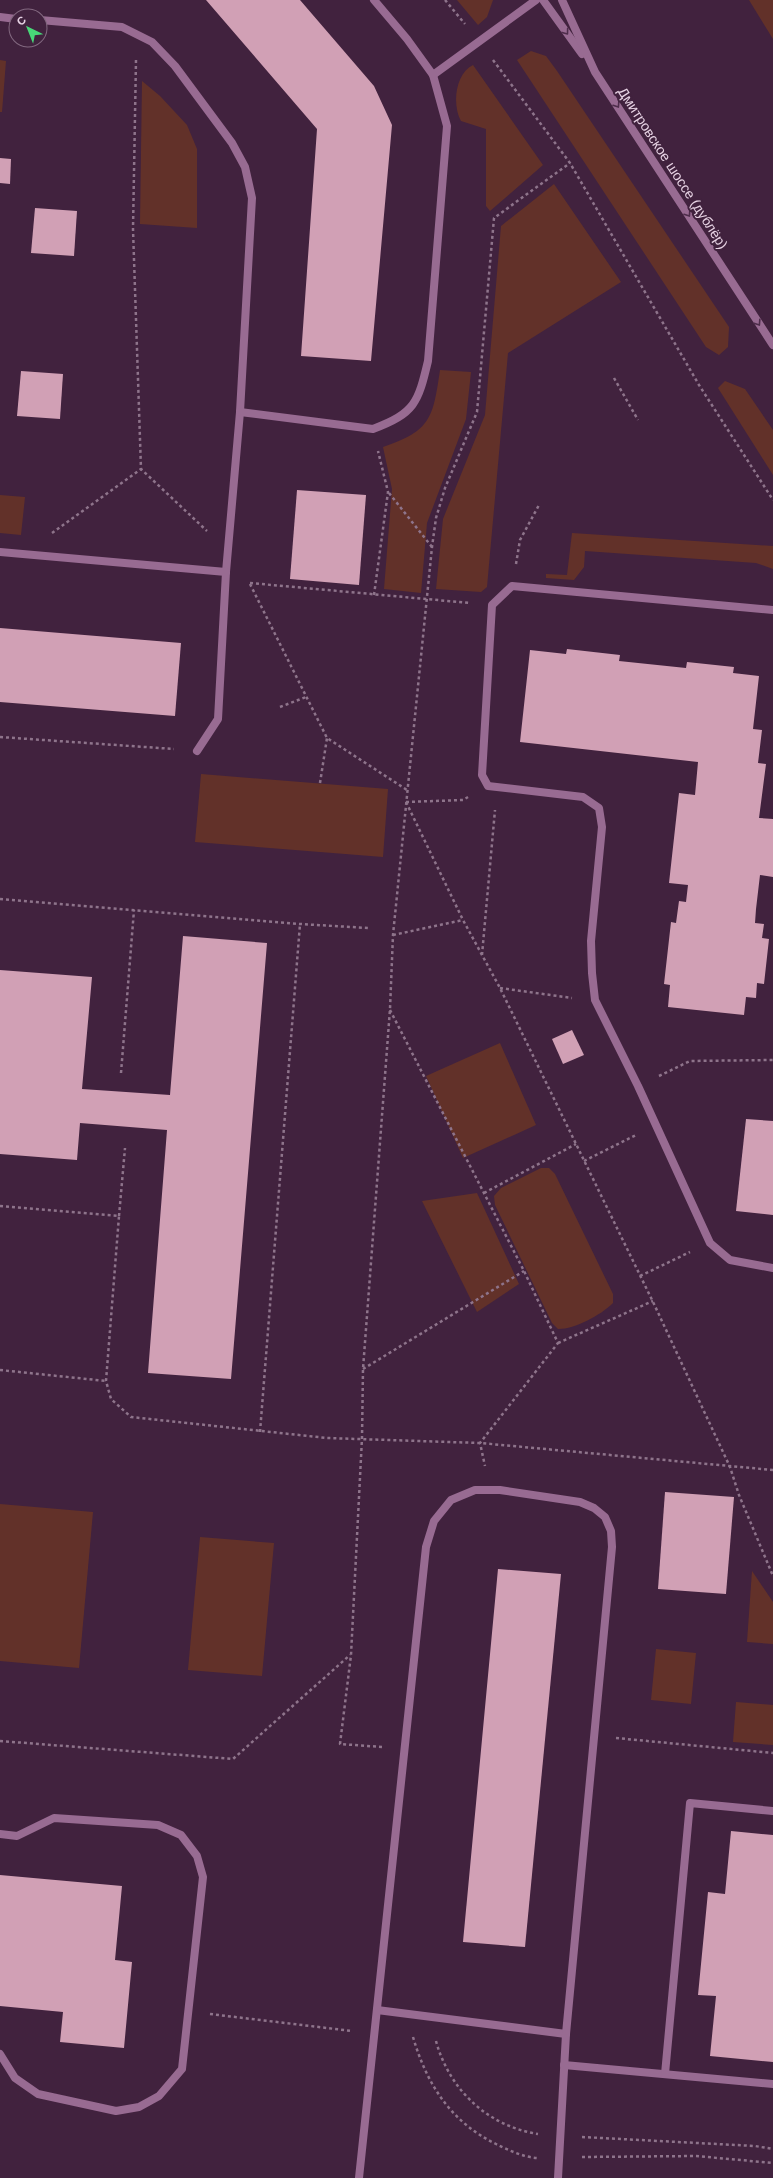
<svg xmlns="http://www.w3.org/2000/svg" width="773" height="2178" viewBox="0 0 773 2178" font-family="Helvetica,sans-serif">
<rect width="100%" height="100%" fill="#41223e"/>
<g fill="#623129">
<path d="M457 0H493L487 17 478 25Z"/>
<path d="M749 0H773V39Z"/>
<path d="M531 51 546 56 557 71 729 327 728 347 719 355 706 347 517 60Z"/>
<path d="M0 60 6 61 2 112H0Z"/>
<path d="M473 65 543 165 490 211 486 206V129L461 121C452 105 455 74 473 65Z"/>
<path d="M142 81 160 96 187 125 197 149V228L140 224Z"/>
<path d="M554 184 621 282 508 353 487 587 481 592 436 589 443 519 485 415 501 226Z"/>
<path d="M440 370 471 372 466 419 427 523 421 593 384 589 392 489 383 447C431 431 433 418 440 370Z"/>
<path d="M725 381 745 389 773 430V475L718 388Z"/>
<path d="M0 495 25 497 21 535 0 533Z"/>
<path d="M572 533 773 546V569L756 563 585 551 584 567 574 580 546 578V574L567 575Z"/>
<path d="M201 774 388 789 383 857 195 842Z"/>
<path d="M500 1043 536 1125 463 1158 426 1076Z"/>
<path d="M541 1168H549L555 1174 613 1294V1303C601 1315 575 1329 558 1329L552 1323 495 1205 494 1196 501 1188Z"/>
<path d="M477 1193 519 1284 477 1312 422 1201Z"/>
<path d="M0 1504 93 1512 79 1668 0 1661Z"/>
<path d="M200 1537 274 1543 262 1676 188 1670Z"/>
<path d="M752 1571 773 1602V1644L747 1642Z"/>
<path d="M656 1649 696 1653 691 1704 651 1700Z"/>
<path d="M736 1702 773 1705V1745L733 1742Z"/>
</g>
<g fill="#d1a0b5">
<path d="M206 0H300L374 86 392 125 371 361 301 356 317 129Z"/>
<path d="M0 158 11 159 10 184 0 183Z"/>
<path d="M35 208 77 211 74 256 31 253Z"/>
<path d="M21 371 63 374 60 419 17 416Z"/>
<path d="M297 490 366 495 359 585 290 579Z"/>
<path d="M0 628 181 643 175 716 0 702Z"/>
<path d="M567 649 620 655 619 661 686 668 687 662 734 667 733 673 759 676 753 729 762 730 758 763 766 764 759 818 773 819V877L760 875 756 909 755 923 764 924 762 938 769 939 764 984 757 983 756 998 746 997 744 1015 668 1007 670 985 664 984 671 922 676 923 679 901 686 902 688 885 669 883 679 793 695 795 698 762 520 742 530 650 566 654Z"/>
<path d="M183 936 267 943 231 1379 148 1373 167 1130 80 1123 77 1160 0 1154V970L92 977 82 1089 170 1095Z"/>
<path d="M572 1030 584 1055 563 1064 552 1039Z"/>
<path d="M746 1119 773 1121V1215L736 1211Z"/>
<path d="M665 1492 734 1497 726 1594 658 1589Z"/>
<path d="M498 1569 561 1574 525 1947 463 1942Z"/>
<path d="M731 1831 773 1835V2062L710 2056 716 1996 698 1995 708 1892 725 1894Z"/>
<path d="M0 1875 122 1886 115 1960 132 1962 124 2048 60 2042 63 2012 0 2006Z"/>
</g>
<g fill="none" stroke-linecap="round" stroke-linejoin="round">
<g stroke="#8e748b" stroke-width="2.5" stroke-dasharray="3 3" stroke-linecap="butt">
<path d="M445 0 465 24"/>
<path d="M136 60 133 229 141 469 207 531"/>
<path d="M493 60 570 163 699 385 773 500"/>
<path d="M614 378 638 420"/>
<path d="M389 493 432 547"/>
<path d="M52 533 141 469"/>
<path d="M516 564 520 540 539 505"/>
<path d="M250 583 470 603"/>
<path d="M250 584 327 738 407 790"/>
<path d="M374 595 388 492 378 451"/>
<path d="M280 707 306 697"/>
<path d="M0 737 174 749"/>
<path d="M320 783 327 738"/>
<path d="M406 802 463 920 500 988 654 1304 730 1467 739 1495 773 1576"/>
<path d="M406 802 463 800 468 797"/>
<path d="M0 899 300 924 368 928"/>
<path d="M393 935 463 920"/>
<path d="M482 955 495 810"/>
<path d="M500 988 572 998"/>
<path d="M390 1010 524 1271 558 1343 480 1443 485 1466"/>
<path d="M121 1073 134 910"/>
<path d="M659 1076 690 1061 773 1060"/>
<path d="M584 1161 636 1135"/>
<path d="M484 1193 576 1144"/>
<path d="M0 1206 119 1216 106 1381 111 1399 131 1417 327 1438 480 1443 773 1470"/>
<path d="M119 1216 125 1148"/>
<path d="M640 1276 690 1252"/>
<path d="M558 1343 653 1301"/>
<path d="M363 1369 524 1271"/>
<path d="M0 1370 106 1381"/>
<path d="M260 1432 300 924"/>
<path d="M616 1738 773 1753"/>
<path d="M0 1741 233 1759 350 1655"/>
<path d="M382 1747 340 1744 351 1655 362 1438 363 1369 390 1009 393 935 432 547 436 518 445 488 477 412 494 218 570 163"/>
<path d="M210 2014 352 2031"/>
<path d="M413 2037C427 2085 451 2122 496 2144 508 2150 523 2157 537 2158"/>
<path d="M436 2041C449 2089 487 2126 538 2134"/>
<path d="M582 2137 755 2146 773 2149"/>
<path d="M582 2157 696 2156 773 2163"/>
</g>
<g stroke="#986b92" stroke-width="8">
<path d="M0 17 16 19"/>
<path d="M40 20 122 27 152 42 175 66 232 143 245 167 252 198 240 412 226 572"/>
<path d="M433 75 536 0"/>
<path d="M240 412 373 429C415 413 418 403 428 361L447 126 433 75 407 39 374 0"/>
<path d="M0 552 226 572 218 719 197 751"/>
<path d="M773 610 512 586 492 605 482 775 488 786 583 797 599 808 602 827 591 941 592 973 595 1000 638 1086 710 1243 730 1260 773 1268"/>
<path d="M0 1834 17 1836 54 1818 158 1825 181 1835 197 1856 203 1877 182 2069 159 2096 139 2107 116 2111 38 2094 15 2078 0 2054"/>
<path d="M377 2010 566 2034"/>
<path d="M564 2065 773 2084"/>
<path d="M665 2074 690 1803 773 1811"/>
<path d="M359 2178 426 1547 434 1521 451 1500 475 1490H500L580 1502 594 1508 605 1517 611 1531 612 1547 566 2034 558 2178"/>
</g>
<g stroke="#986b92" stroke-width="8">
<path d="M543 0 582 54"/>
<path d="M562 0 595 72 773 345"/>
</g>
</g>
<defs><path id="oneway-chevron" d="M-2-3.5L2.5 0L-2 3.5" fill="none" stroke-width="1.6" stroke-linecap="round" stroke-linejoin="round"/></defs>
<g stroke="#4e2d4b">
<use href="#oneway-chevron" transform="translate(566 32) rotate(54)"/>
<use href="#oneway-chevron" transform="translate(617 105) rotate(57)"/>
<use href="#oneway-chevron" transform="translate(688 214) rotate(57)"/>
<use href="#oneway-chevron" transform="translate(758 323) rotate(57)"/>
</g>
<g text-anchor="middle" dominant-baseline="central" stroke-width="4" stroke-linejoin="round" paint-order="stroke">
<g font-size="14" fill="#e7d3e4" stroke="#41223e">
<text transform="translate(673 168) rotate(57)">Дмитровское шоссе (дублёр)</text>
</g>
</g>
<g transform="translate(28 28) rotate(317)"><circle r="19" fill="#41223e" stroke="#836980"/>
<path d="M0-3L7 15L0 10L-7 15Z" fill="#48d778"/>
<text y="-6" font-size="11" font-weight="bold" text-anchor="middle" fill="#e7d3e4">С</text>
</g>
</svg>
